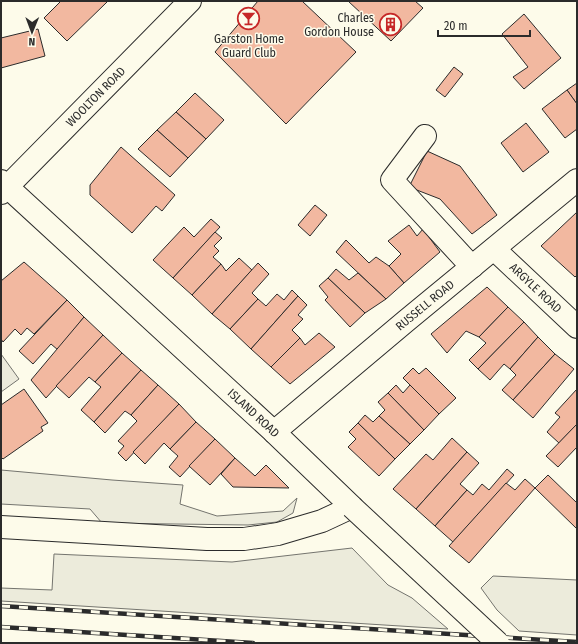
<svg xmlns="http://www.w3.org/2000/svg" width="578" height="644" viewBox="0 0 578 644" font-family="'Fira Sans Condensed',sans-serif">
<rect width="100%" height="100%" fill="#fdfbea"/>
<g fill="#ecebdb" stroke="#74746e">
<path d="M1 470 112 480 183 485 180 504 217 516 283 511 297 498 293 513 277 522 248 525 102 523 90 509 1 504Z"/>
<path d="M352 548 388 585 412 598 448 629 1 601V588L52 590 54 554 232 562Z"/>
<path d="M493 576 577 580V635L519 631 497 610 481 588Z"/>
</g>
<path fill="#eceadb" stroke="#74746e" d="M1 354 19 379 1 392Z"/>
<g fill="#f2b8a0" stroke="#2b2b2b">
<path d="M61 1H105L107 2 67 41 44 18Z"/>
<path d="M258 1H302L356 52 286 124 215 52Z"/>
<path d="M348 1H415L423 8 391 41Z"/>
<path d="M524 14 561 58 524 89 513 77 528 67 502 34Z"/>
<path d="M38 29 45 56 1 68V38Z"/>
<path d="M454 67 463 74 445 97 436 90Z"/>
<path d="M577 83V104L567 90Z"/>
<path d="M567 90 577 104V129L565 138 542 109Z"/>
<path d="M195 93 224 120 206 139 176 112Z"/>
<path d="M176 112 206 139 188 158 157 130Z"/>
<path d="M526 123 549 152 523 172 501 143Z"/>
<path d="M157 130 188 158 170 177 138 149Z"/>
<path d="M121 147 175 195 162 211 156 206 132 233 90 195V185Z"/>
<path d="M427 151 460 166 497 215 472 234 440 199 409 187Z"/>
<path d="M315 205 327 215 310 236 298 225Z"/>
<path d="M577 212V275L575 277 541 246Z"/>
<path d="M211 219 220 227 173 278 153 260 184 227 194 237Z"/>
<path d="M409 225 417 236 423 229 440 252 404 283 389 266 401 254 388 241Z"/>
<path d="M215 232 222 238 214 246 219 251 213 257 221 264 192 295 173 278Z"/>
<path d="M346 240 369 263 376 257 389 266 404 283 386 299 336 252Z"/>
<path d="M239 258 252 270 212 314 192 295 221 264 226 271Z"/>
<path d="M24 262 67 300 34 334 27 328 21 335 15 329 3 342 1 339V281Z"/>
<path d="M258 263 269 274 252 293 258 299 230 329 212 314Z"/>
<path d="M336 269 349 280 358 273 386 299 365 313 328 278Z"/>
<path d="M328 278 365 313 350 327 325 300 328 297 319 286Z"/>
<path d="M487 287 508 307 479 337 466 331 447 353 431 334Z"/>
<path d="M292 290 298 296 251 349 230 329 258 299 266 306 277 294 284 300Z"/>
<path d="M298 296 307 305 298 315 303 319 292 330 300 338 271 367 251 349Z"/>
<path d="M67 300 84 317 58 350 51 344 33 364 19 351Z"/>
<path d="M508 307 524 322 478 369 469 360 486 343 479 337Z"/>
<path d="M84 317 103 335 46 398 31 380Z"/>
<path d="M524 322 538 337 510 369 504 364 490 380 478 369Z"/>
<path d="M319 333 335 347 290 384 271 367 300 338 305 345Z"/>
<path d="M103 335 122 353 95 382 89 377 69 398 56 386Z"/>
<path d="M538 337 555 354 513 400 502 390 516 375 510 369Z"/>
<path d="M122 353 141 370 94 422 81 410 101 387 95 382Z"/>
<path d="M555 354 574 369 533 418 513 400Z"/>
<path d="M413 368 419 374 426 368 456 398 439 414 403 378Z"/>
<path d="M141 370 158 385 131 415 125 411 105 433 94 422Z"/>
<path d="M158 385 179 404 126 461 118 453 124 446 118 441 137 421 131 415Z"/>
<path d="M396 385 403 393 410 385 439 414 424 430 388 393Z"/>
<path d="M24 389 48 423 41 427 43 431 3 459 1 457V405Z"/>
<path d="M577 389V424L559 443 547 432 560 417 555 413Z"/>
<path d="M388 393 424 430 410 444 379 416 385 410 378 402Z"/>
<path d="M179 404 196 422 170 449 164 443 145 464 133 452Z"/>
<path d="M365 415 373 422 379 416 410 444 395 459 358 423Z"/>
<path d="M196 422 215 439 180 477 169 467 178 456 170 449Z"/>
<path d="M358 423 395 459 379 476 348 447 356 439 349 432Z"/>
<path d="M577 424V447L558 467 546 456Z"/>
<path d="M452 438 467 452 416 509 393 489 426 454 433 460Z"/>
<path d="M215 439 235 458 210 485 189 466Z"/>
<path d="M467 452 479 463 460 484 467 490 435 526 416 509Z"/>
<path d="M235 458 255 476 266 465 289 488 233 487 221 474Z"/>
<path d="M507 469 514 475 453 542 435 526 467 490 473 495 482 484 489 490Z"/>
<path d="M548 475 577 503V529L535 488Z"/>
<path d="M525 479 535 488 469 563 449 546 506 483 515 490Z"/>
</g>
<g fill="none" stroke-linecap="round" stroke-linejoin="round">
<defs>
<g id="minor">
<path d="M425 136 392 180 472 267"/>
<path id="s1" d="M1 181 274 432 352 507 322 521 278 534 244 539H207L1 527"/>
<path id="s2" d="M1 193 190 1"/>
<path id="s3" d="M494 249 577 327"/>
<path id="s4" d="M274 432 406 321 577 180"/>
</g>
</defs>
<use href="#minor" stroke="#2b2b2b" stroke-width="24"/>
<use href="#minor" stroke="#fdfbea" stroke-width="22"/>
<defs>
<g id="rail">
<path d="M1 606 577 642"/>
<path d="M1 627 253 643"/>
</g>
</defs>
<use href="#rail" stroke="#2b2b2b" stroke-width="4.5"/>
<use href="#rail" stroke="#fdfbea" stroke-width="3" stroke-dasharray="9" stroke-linecap="butt"/>
<defs>
<path id="minor-bridge" d="M352 507 498 643"/>
</defs>
<use href="#minor-bridge" stroke="#2b2b2b" stroke-width="24" stroke-linecap="butt"/>
<use href="#minor-bridge" stroke="#fdfbea" stroke-width="22"/>
</g>
<defs>
<symbol id="bar-ring" viewBox="-11 -11 22 22"><circle r="9.5" fill="#fdfbea" stroke="#c62828" stroke-width="1.5"/><path d="M-6-5H6L.8 .8V4.5H3.5V6h-7V4.5H-.8V.8Z" fill="#c62828"/></symbol>
<symbol id="building-ring" viewBox="-11 -11 22 22"><circle r="9.5" fill="#fdfbea" stroke="#c62828" stroke-width="1.5"/><path d="M-4-6H4V6H1V3H-1V6H-4ZM-2.5-4.3h1.7v1.8h-1.7ZM.8-4.3h1.7v1.8H.8ZM-2.5-1h1.7V.8h-1.7ZM.8-1h1.7V.8H.8Z" fill="#c62828"/></symbol>
</defs>
<g fill-rule="evenodd">
<use href="#bar-ring" x="236" y="6" width="25" height="25"/>
<use href="#building-ring" x="378" y="12" width="25" height="25"/>
</g>
<g text-anchor="middle" dominant-baseline="central" stroke-width="3" stroke-linejoin="round" paint-order="stroke">
<g font-size="12" fill="#2b2b2b" stroke="#fdfbea" text-anchor="end">
<text x="374" y="18">Charles<tspan x="374" dy="14">Gordon House</tspan></text>
<text x="249" y="39" text-anchor="middle">Garston Home<tspan x="249" dy="14">Guard Club</tspan></text>
</g>
<g font-size="12" fill="#2b2b2b" stroke="#fdfbea">
<text stroke="none"><textPath href="#s2" startOffset="135">WOOLTON ROAD</textPath></text>
<text stroke="none"><textPath href="#s3" startOffset="57">ARGYLE ROAD</textPath></text>
<text stroke="none"><textPath href="#s4" startOffset="197">RUSSELL ROAD</textPath></text>
<text stroke="none"><textPath href="#s1" startOffset="343">ISLAND ROAD</textPath></text>
</g>
</g>
<rect width="578" height="644" fill="none" stroke="#2b2b2b" stroke-width="4"/>
<g transform="translate(32 32) rotate(181)" stroke="#fdfbea" stroke-width="3" paint-order="stroke">
<path d="M0-3L7 15L0 10L-7 15Z" fill="#2b2b2b"/>
<text y="-6" font-size="11" font-weight="bold" text-anchor="middle" fill="#2b2b2b">N</text>
</g>
<path d="M438 30v6h92v-6" fill="none" stroke="#2b2b2b" stroke-width="2"/>
<text x="444" y="30" font-size="12" fill="#2b2b2b" stroke="#fdfbea" stroke-width="3" paint-order="stroke">20 m</text>
</svg>
